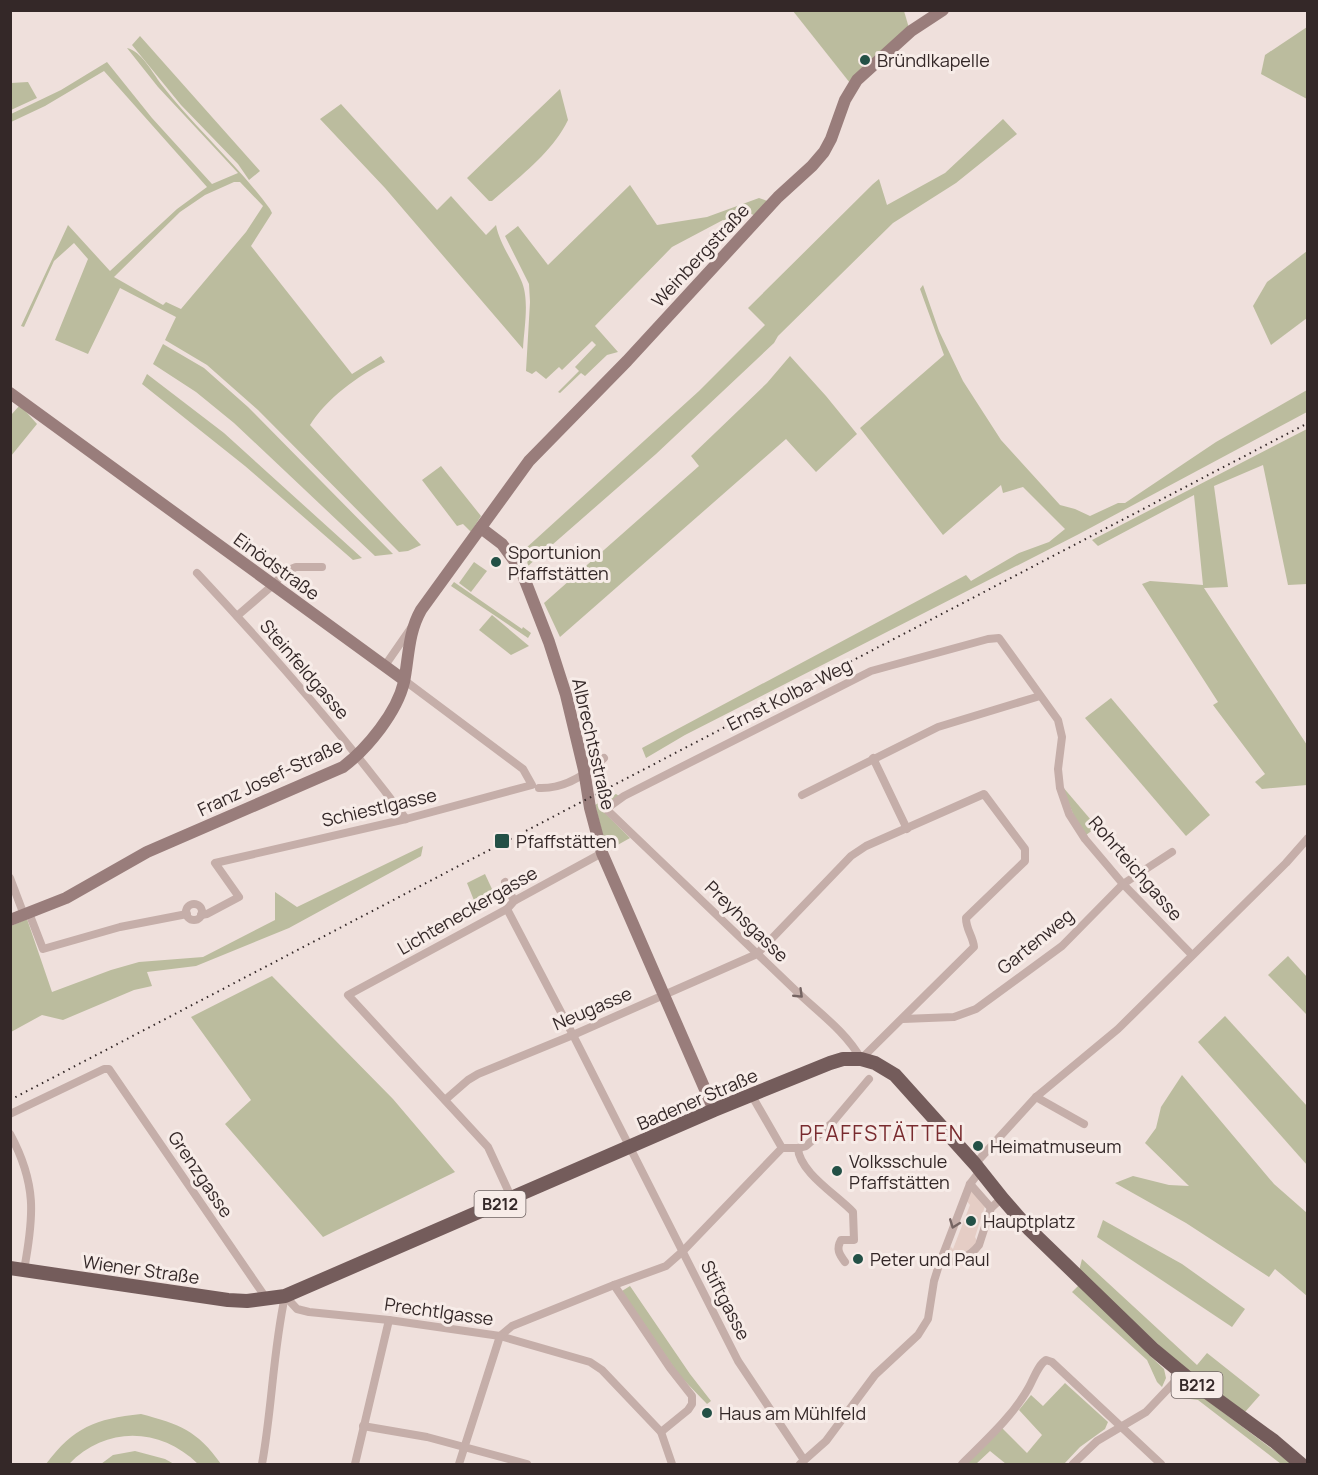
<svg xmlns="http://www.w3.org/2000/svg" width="1318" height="1475" viewBox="0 0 1318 1475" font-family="Manrope,sans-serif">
<rect width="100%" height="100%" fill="#efe0dc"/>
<g fill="#bbbc9e" fill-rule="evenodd">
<path d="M793 11H904L909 28 850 83Z"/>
<path d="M1307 27V99L1261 74 1265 55Z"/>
<path d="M140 36 260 171 249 180 238 164 181 105 132 45Z"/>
<path d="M127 48C141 51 153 73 161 84 195 128 237 164 270 209L272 213 251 246 352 374 381 356 385 362C358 376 326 399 310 425L421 545 408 551 399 552 258 410 207 365 165 340 176 317 120 288 88 354 55 340 88 259 74 243 54 261 24 327 21 326 68 225 110 271 177 209 207 187 104 71 45 106 11 122V114L61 90 107 62 152 118 212 184 238 173 158 87ZM234 182H240L263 206 246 232 181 309 166 302 163 305 114 277 180 212 205 195Z"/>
<path d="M28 82 37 98 11 110V83Z"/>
<path d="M560 89 568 120C552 153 519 177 492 201H489L467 178Z"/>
<path d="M341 104 437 210 451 196 486 235 496 225C500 245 513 261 521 280 530 299 524 328 523 349L385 188 320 119Z"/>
<path d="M1003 119 1017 134 956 183 893 223 778 336 774 343 656 454 528 566 525 549 699 391 765 325 748 308 873 184 879 179 887 205 945 173Z"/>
<path d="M630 185 657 225 707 217 759 198 770 202 755 216 750 213 736 223 723 220 672 247 595 326 618 352 607 355 585 376 581 373 560 393 558 392 579 371 575 367 596 345 592 341 562 370 559 367 546 379 536 371 532 374 526 371 530 302 529 284 505 236 518 226 548 265Z"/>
<path d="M1307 251V318L1271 345 1253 306 1267 282Z"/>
<path d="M923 285 939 331 963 381 1001 440 1060 505 1075 509 1090 516 1118 503H1125L1216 442 1307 390V412L1079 534 685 735 646 758 642 748 966 575 971 581 1019 553 1049 542 1065 529 1023 487 1003 493 1001 485 943 535 860 428 944 355 920 289Z"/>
<path d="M163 344 204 368 248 407 393 554 375 556 234 423 196 392 153 364Z"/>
<path d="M790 356 826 396 857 434 816 472 786 439 560 637 544 603 699 466 691 456 767 383Z"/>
<path d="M147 374 224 433 362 558 353 560 245 466 142 384Z"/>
<path d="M20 405 37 424 11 456V415Z"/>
<path d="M1307 429V584L1288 585 1263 465 1214 486 1228 587 1204 588 1307 745V785L1262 789 1255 782 1265 774 1213 705 1218 702 1142 584 1150 581 1203 585 1194 495 1098 546 1092 540Z"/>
<path d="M441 466 481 516 471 532 463 524 457 526 422 480Z"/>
<path d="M474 562 487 571 471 592 459 583Z"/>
<path d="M454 582 522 629 523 627 531 633 528 638 451 586Z"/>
<path d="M492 615 529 646 511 655 479 630Z"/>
<path d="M1111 698 1210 815 1186 836 1085 718Z"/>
<path d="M1062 786 1097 827 1086 835 1077 824Z"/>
<path d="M616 794 619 796 601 809 630 838 607 851 595 805Z"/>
<path d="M423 846 421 856 289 928 196 966 147 972 152 986 134 990 63 1020 42 1015 11 1032V926L27 919 52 992 111 970 139 962 203 957 275 920V892L297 907Z"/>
<path d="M485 874 498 902 479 913 467 883Z"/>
<path d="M1288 956 1307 977V1015L1268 975Z"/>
<path d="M272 976 393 1099 455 1172 323 1237 225 1124 251 1100 191 1017Z"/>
<path d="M1225 1016 1307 1106V1165L1198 1042Z"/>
<path d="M1182 1075 1274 1184 1307 1213V1296L1275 1269 1269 1277 1186 1223 1115 1183 1133 1176 1169 1185 1189 1186 1145 1143 1156 1128 1161 1107Z"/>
<path d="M1103 1220 1182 1264 1245 1309 1232 1327 1097 1237Z"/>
<path d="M1082 1259 1197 1365 1207 1353 1260 1395 1245 1412 1194 1375 1162 1348 1079 1271Z"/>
<path d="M1079 1285 1130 1331 1147 1353 1164 1369 1166 1378 1162 1387 1157 1382 1147 1360 1072 1292Z"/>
<path d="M630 1286 690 1374 711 1401 707 1404 679 1375 622 1291Z"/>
<path d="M1065 1383 1108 1422 1105 1429 1080 1447 1064 1464H1006L990 1451 976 1464H966L1002 1428 1027 1453 1042 1435 1019 1410 1031 1395 1043 1406Z"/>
<path d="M1176 1391 1196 1392 1292 1464H1281L1198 1400 1174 1397Z"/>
<path d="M141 1414C179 1424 197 1430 221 1464H198C160 1427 106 1426 69 1464H46C74 1427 95 1419 141 1414Z"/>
<path d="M135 1451 165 1459 174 1464H101L113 1455Z"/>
</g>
<path fill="#e5cdc5" d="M971 1191 985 1206 975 1237 978 1243 962 1254 950 1258 948 1252 950 1246 953 1249 970 1205 966 1200Z"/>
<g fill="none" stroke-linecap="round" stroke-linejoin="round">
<g stroke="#c5aea9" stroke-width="8">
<path d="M197 573C271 652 342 733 406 819"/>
<path d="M237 616 273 585 286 571 296 567H322"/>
<path d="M384 667 411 628"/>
<path d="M873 758 907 829"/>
<path d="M539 788C564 789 586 775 604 758"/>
<path d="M802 795 938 727 1040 696"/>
<path d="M10 878 24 915"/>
<path d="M505 882 514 901"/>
<circle cx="194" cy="912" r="8"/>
<path d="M507 909 573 1035 738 1361 804 1460"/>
<path d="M29 913 43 949 120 927 187 914"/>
<path d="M201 915 207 914 239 897 215 863 406 819 532 785 523 769 404 680"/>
<path d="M903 1019 954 1017 976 1009 1062 946 1123 884 1172 852"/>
<path d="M752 1096 782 1148"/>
<path d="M1036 1097 1084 1124"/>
<path d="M445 1100 468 1080 478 1074 573 1035 757 954 851 856 866 846 984 794 1025 849V861L966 918C966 930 973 936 974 947L861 1059C845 1030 815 1010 792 987 730 927 668 868 606 809L624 796 871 671 988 639 999 638 1058 720 1062 737 1058 769 1060 788 1069 814 1085 839 1123 884 1192 955"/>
<path d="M10 1114 104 1069H109L266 1298"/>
<path d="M10 1134C37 1184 34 1216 24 1270"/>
<path d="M798 1148C799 1172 837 1195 853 1212L854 1240H841C836 1249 839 1254 845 1262"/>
<path d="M975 1164 1036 1097 1118 1029 1286 863 1308 838"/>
<path d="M970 1184 991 1208"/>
<path d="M512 1199 488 1147 348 995 507 909 514 901 602 853"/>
<path d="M939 1265C955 1261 968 1259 979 1245L991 1208 1002 1198"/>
<path d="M614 1285 670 1368 692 1396V1404L688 1410 661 1432"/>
<path d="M285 1296 297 1309 309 1312 389 1320 500 1336 590 1362 602 1370 661 1432 672 1464"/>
<path d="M500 1336 512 1326 614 1285 666 1266 683 1251 782 1148H798L806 1146 832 1123 869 1079"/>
<path d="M363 1426 427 1437 527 1464"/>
<path d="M262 1464C272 1409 273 1351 285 1296"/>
<path d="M355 1464 389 1320"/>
<path d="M459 1464 500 1336"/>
<path d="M800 1464 826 1441 875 1375 918 1335 928 1319 934 1281 939 1265 970 1184 980 1171"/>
<path d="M962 1464C985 1441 1013 1416 1029 1387 1034 1378 1038 1365 1046 1360L1052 1362 1161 1464"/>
<path d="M1073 1464 1097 1441 1146 1412 1182 1374"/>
</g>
<g stroke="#997d7b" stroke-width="12">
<path d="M10 393 404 680"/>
<path d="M481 528 502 544 521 570 549 642 566 695 584 770 590 808 602 853 714 1110"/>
<path d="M10 920 66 898 147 852 343 767C368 748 397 712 404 682 409 656 408 633 421 610L529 461 627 361 778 197 812 166 824 152 831 139 845 100 857 80 911 31 943 10"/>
</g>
<path stroke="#745c5b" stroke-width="14" d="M10 1268 228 1300 247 1301 285 1296 714 1110 830 1063 843 1059H861L875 1063 895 1075 975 1164 1002 1198 1029 1229 1154 1350 1189 1379 1274 1441 1301 1464"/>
<path stroke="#342828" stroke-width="2" stroke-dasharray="1.5 4.5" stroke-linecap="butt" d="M10 1100 1308 423"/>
</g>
<defs><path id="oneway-chevron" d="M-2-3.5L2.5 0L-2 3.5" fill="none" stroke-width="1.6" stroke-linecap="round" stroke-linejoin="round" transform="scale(1.5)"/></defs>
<g stroke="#756462">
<use href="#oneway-chevron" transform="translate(799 994) rotate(44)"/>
<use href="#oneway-chevron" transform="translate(954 1224) rotate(111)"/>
</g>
<g fill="#235046" stroke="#f7ece8" stroke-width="2">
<circle cx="865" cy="60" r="6"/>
<circle cx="496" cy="562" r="6"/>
<rect x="494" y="833" width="16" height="16" rx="3"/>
<circle cx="978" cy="1146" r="6"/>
<circle cx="837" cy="1171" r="6"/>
<circle cx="971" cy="1221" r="6"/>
<circle cx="858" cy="1259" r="6"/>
<circle cx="707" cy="1413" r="6"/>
</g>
<g text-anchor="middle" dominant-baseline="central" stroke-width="6" stroke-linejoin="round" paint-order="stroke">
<g fill="#f7ece8" stroke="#6e6362" stroke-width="1.5">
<rect x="474.5" y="1191" width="51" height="26" rx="4.5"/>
<rect x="1171.5" y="1372" width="51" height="26" rx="4.5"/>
</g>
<g font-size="16" font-weight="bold" fill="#342828">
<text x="500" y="1204">B212</text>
<text x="1197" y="1385">B212</text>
</g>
<g font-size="18" fill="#342828" stroke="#f7ece8" text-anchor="start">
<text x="877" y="60">Bründlkapelle</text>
<text x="508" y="552">Sportunion<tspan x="508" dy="21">Pfaffstätten</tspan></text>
<text x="516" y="841">Pfaffstätten</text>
<text x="990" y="1146">Heimatmuseum</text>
<text x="849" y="1161">Volksschule<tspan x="849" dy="21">Pfaffstätten</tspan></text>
<text x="983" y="1221">Hauptplatz</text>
<text x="870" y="1259">Peter und Paul</text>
<text x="719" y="1413">Haus am Mühlfeld</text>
</g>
<g font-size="18" fill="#342828" stroke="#f7ece8">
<text transform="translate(700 255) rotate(-47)">Weinbergstraße</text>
<text transform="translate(277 566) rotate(36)">Einödstraße</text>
<text transform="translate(305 669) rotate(49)">Steinfeldgasse</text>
<text transform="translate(789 694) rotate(-27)">Ernst Kolba-Weg</text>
<text transform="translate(594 744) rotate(77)">Albrechtsstraße</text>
<text transform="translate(270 777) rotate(-25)">Franz Josef-Straße</text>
<text transform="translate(379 807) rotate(-13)">Schiestlgasse</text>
<text transform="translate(1136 868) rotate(49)">Rohrteichgasse</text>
<text transform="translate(467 910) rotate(-30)">Lichteneckergasse</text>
<text transform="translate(747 921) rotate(44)">Preyhsgasse</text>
<text transform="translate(1035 941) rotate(-39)">Gartenweg</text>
<text transform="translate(592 1008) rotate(-23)">Neugasse</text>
<text transform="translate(697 1099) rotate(-23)">Badener Straße</text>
<text transform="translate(201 1174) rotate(56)">Grenzgasse</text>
<text transform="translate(141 1269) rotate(8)">Wiener Straße</text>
<text transform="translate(726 1300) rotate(63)">Stiftgasse</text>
<text transform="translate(439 1311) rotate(8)">Prechtlgasse</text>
</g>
<g font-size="21" letter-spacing="1.5" fill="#792b2f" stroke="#f7ece8">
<text x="882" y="1133">PFAFFSTÄTTEN</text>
</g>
</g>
<rect width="1318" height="1475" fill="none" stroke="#342828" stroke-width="24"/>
</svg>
